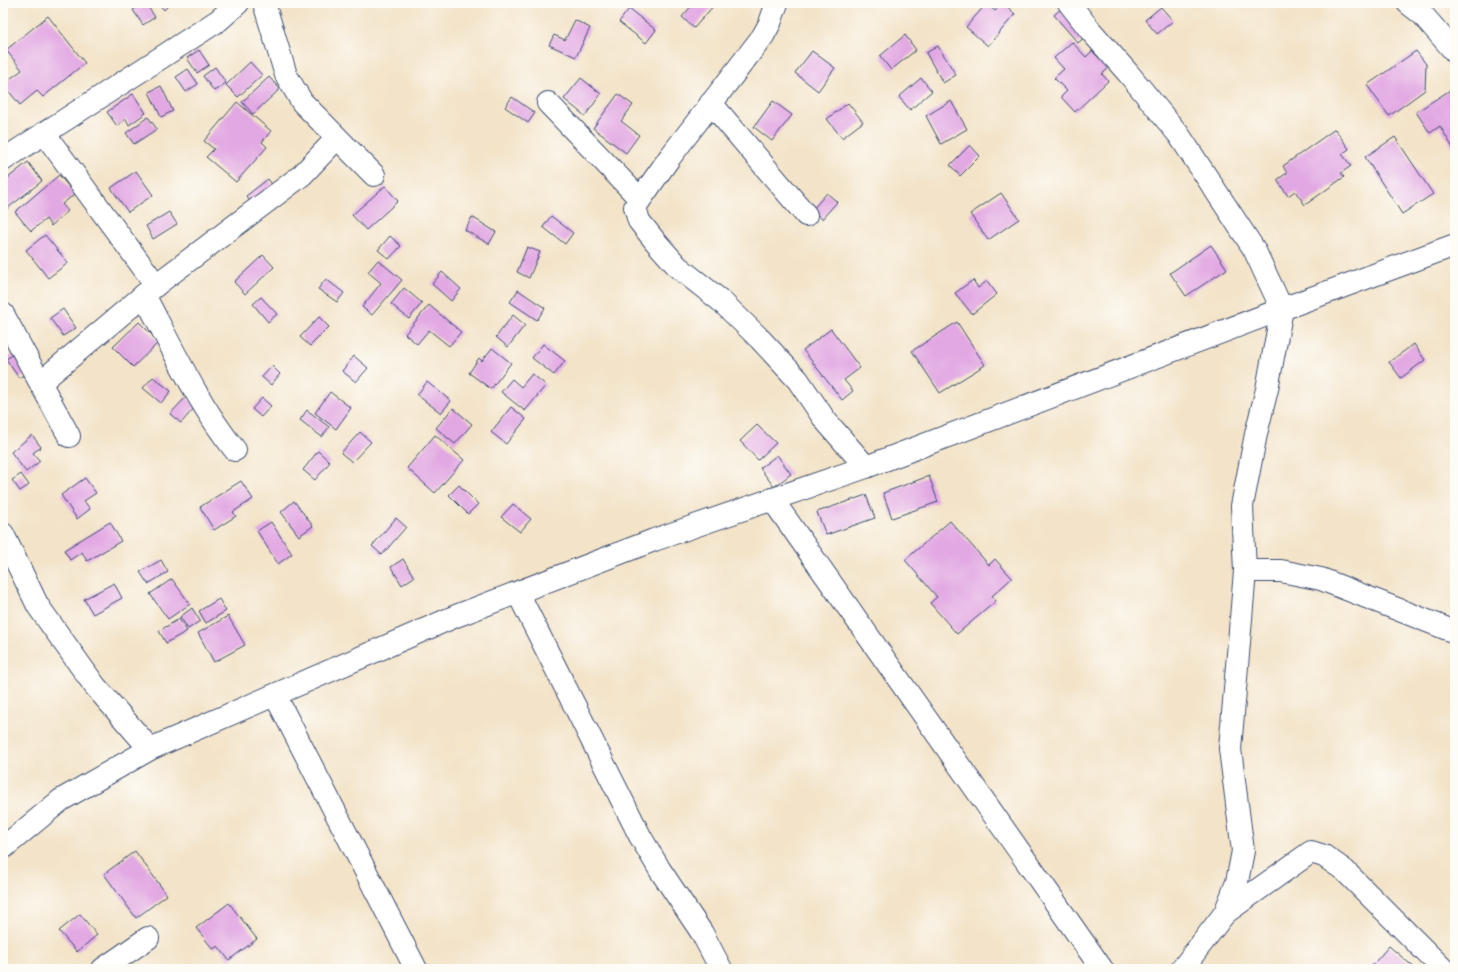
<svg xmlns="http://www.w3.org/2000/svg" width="1458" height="972" viewBox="0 0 1458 972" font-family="'IM FELL English',serif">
<rect width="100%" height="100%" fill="#fdfcf7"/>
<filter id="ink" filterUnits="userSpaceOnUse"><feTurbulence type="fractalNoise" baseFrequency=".025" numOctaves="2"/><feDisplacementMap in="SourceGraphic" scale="8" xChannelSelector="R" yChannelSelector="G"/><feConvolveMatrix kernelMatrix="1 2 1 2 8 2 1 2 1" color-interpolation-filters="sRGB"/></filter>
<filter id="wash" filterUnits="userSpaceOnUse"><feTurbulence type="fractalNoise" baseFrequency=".012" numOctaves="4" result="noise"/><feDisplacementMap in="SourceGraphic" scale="16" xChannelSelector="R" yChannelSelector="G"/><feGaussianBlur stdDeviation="0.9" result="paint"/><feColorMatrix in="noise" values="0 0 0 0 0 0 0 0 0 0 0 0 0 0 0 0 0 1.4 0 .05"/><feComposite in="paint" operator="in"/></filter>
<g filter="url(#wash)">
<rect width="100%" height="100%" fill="#f3e3c8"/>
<g id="blocks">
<g fill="#e2a8e3">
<path d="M143 3H145L155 17 143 25 133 10Z"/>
<path d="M158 3H171L164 10Z"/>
<path d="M694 3H716L694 28 682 17Z"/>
<path d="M1003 3 1015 14 988 46 966 27 986 4 995 11Z"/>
<path d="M1063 7 1087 35 1078 43 1054 15Z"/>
<path d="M1161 7 1173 21 1157 34 1145 20Z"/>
<path d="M629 9 656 30 646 43 619 22Z"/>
<path d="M48 16 85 63 43 97 37 91 20 105 3 84 22 70 6 50Z"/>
<path d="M575 20 590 28 576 57 549 45 554 35 565 40Z"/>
<path d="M905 35 916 50 891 70 880 56Z"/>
<path d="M1072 42 1086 57 1092 51 1109 68 1102 74 1108 81 1075 112 1061 97 1067 91 1054 78 1064 69 1054 58Z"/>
<path d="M938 46 956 75 943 83 926 53Z"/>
<path d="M199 50 209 65 197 73 187 58Z"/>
<path d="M812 51 835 68 818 91 795 73Z"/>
<path d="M1416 51 1426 64 1425 90 1389 116 1367 85Z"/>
<path d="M250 62 262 75 238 97 226 85Z"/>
<path d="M215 67 226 83 214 91 203 76Z"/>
<path d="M188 69 198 84 186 92 176 77Z"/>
<path d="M269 77 280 89 253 114 242 102Z"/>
<path d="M581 78 601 94 585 116 564 99Z"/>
<path d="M921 78 932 91 910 110 899 97Z"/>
<path d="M161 86 173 111 161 117 149 92Z"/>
<path d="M1455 87V147L1453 148 1440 126 1430 133 1416 112Z"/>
<path d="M133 94 146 113 129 125 126 119 117 126 107 112Z"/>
<path d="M618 94 633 105 621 121 639 135 626 153 593 128Z"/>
<path d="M512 97 535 113 528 123 505 107Z"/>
<path d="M773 101 792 115 772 141 754 127Z"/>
<path d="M951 101 967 129 941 144 926 116Z"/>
<path d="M237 102 271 131 262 142 267 147 236 182 206 157 214 149 204 141Z"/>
<path d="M848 103 863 122 842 138 827 119Z"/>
<path d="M148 117 157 129 134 144 126 133Z"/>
<path d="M1335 129 1349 149 1342 154 1351 166 1341 173 1344 177 1305 205 1295 191 1288 196 1277 180 1287 173 1283 166Z"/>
<path d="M1395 137 1433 194 1402 214 1365 157Z"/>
<path d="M970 145 980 156 960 176 950 165Z"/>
<path d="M28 162 42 181 3 212V182Z"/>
<path d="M136 171 153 195 128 212 111 188Z"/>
<path d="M59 175 75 194 62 204 68 211 51 226 46 219 31 231 15 212Z"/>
<path d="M268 179 277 191 255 207 246 196Z"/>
<path d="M385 186 398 201 366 230 352 215Z"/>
<path d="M827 193 837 202 822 219 812 210Z"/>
<path d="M1001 193 1019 219 988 240 970 214Z"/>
<path d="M169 212 177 224 153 239 146 226Z"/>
<path d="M551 216 573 233 565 244 543 227Z"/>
<path d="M472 217 496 232 489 244 465 230Z"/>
<path d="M45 235 68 263 48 278 26 250Z"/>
<path d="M390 236 401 246 389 259 378 250Z"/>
<path d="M1211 245 1227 269 1186 296 1170 273Z"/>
<path d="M527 247 540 252 529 278 517 272Z"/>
<path d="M263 255 274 267 245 294 234 282Z"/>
<path d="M378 260 402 280 372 315 362 307 381 283 368 272Z"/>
<path d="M442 272 461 289 451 301 432 284Z"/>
<path d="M326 279 344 293 337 302 318 289Z"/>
<path d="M973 280 978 288 987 281 997 294 972 314 955 293Z"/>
<path d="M404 288 422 303 409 319 391 304Z"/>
<path d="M518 290 545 308 537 320 510 302Z"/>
<path d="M261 297 277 314 268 322 253 304Z"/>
<path d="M429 305 461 332 449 346 429 330 417 344 405 334Z"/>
<path d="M63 309 76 328 63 336 50 318Z"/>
<path d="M513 315 525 325 508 347 496 337Z"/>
<path d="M319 317 329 327 310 346 300 337Z"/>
<path d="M139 322 159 342 133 367 113 347Z"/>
<path d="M957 322 985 365 940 393 912 351Z"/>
<path d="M831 329 860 368 844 380 853 391 842 400 803 350Z"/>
<path d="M543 344 565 361 554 375 532 358Z"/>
<path d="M1414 344 1425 360 1401 378 1389 362Z"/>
<path d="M492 348 511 363 491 389 469 373 479 358 482 361Z"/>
<path d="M19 351 32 370 19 378 6 359Z"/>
<path d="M354 356 368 368 356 382 342 371Z"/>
<path d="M272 366 280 374 271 385 262 377Z"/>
<path d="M532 374 546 385 525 411 501 392 512 379 521 387Z"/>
<path d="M153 377 171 391 161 403 143 388Z"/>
<path d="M427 382 451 401 441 413 417 395Z"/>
<path d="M330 392 351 408 336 429 315 413Z"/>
<path d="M186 397 196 406 181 423 170 414Z"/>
<path d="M262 398 271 406 261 417 252 409Z"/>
<path d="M511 407 526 419 506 444 491 432Z"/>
<path d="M453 408 472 424 455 444 436 428Z"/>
<path d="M307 410 329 427 322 437 300 420Z"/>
<path d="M757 425 776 443 758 460 740 441Z"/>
<path d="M360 432 371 442 352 462 341 453Z"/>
<path d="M32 435 41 447 33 453 40 461 26 472 11 452Z"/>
<path d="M435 435 464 460 435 493 407 468Z"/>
<path d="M318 451 330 462 315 480 303 470Z"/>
<path d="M777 455 791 474 774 487 760 468Z"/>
<path d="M21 474 29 485 20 491 12 480Z"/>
<path d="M929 476 938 502 892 518 883 493Z"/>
<path d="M85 478 96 493 84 501 90 509 77 519 61 495Z"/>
<path d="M241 481 253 499 233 512 236 516 214 530 200 507Z"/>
<path d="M459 485 478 504 468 514 449 495Z"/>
<path d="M866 495 875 518 826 535 817 512Z"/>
<path d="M294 501 313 526 299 536 281 512Z"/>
<path d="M513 504 531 519 520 532 501 517Z"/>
<path d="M396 518 406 527 382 555 372 546Z"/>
<path d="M950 521 989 565 995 559 1012 578 992 596 996 601 957 634 930 603 937 597 905 560Z"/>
<path d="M110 522 121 541 87 561 82 552 70 560 64 550Z"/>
<path d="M271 522 292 554 278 564 257 531Z"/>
<path d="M403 559 414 577 402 585 391 567Z"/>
<path d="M161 560 168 572 148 584 140 572Z"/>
<path d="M172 579 190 604 168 619 150 594Z"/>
<path d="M114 583 122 598 93 614 84 599Z"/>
<path d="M219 599 226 611 206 623 199 611Z"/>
<path d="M192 608 200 621 188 629 180 617Z"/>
<path d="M228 616 245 645 214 662 198 633Z"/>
<path d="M179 619 187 631 166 643 159 631Z"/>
<path d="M135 851 167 895 136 918 104 874Z"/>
<path d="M229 903 257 939 229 960 218 946 213 949 196 928Z"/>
<path d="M80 914 97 935 77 952 59 931Z"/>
<path d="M1389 946 1416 969H1369Z"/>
</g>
</g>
</g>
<g filter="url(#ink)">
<use href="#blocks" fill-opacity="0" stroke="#3b4a6e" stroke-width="1"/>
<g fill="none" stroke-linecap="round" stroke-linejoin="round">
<defs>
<g id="minor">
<path d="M264 3 286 75 302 102 374 175"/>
<path d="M777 3 770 23 763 36 670 157 635 207 639 221 655 241 678 267 721 301 760 339 798 380 825 420 866 467"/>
<path d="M1069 3 1090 30 1128 73 1179 135 1254 249 1282 309 1267 389 1256 434 1242 506 1245 571 1230 749 1243 851 1237 882 1225 913 1182 969"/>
<path d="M1408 3 1422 14 1455 52"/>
<path d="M548 103 640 199"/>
<path d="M711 103 806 215"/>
<path d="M44 133 156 285"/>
<path d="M3 160 219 20 238 3"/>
<path d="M144 295C172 347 198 404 235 450"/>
<path d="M3 314 69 436"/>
<path d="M41 382 156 285 302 175 337 138"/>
<path d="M772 499 1102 969"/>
<path d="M3 534 38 606 95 686 150 749"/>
<path d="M1245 571H1281L1321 579 1455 632"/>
<path d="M518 593 640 836 660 870 702 933 721 969"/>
<path d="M275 695 416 969"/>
<path d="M3 848 61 800 150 749 456 616 654 540 866 467 1282 309 1455 245"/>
<path d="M1225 913 1311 852 1324 856 1344 870 1443 969"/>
<path d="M103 969 148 938"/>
</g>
</defs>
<use href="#minor" stroke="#3b4a6e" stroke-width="24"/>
<use href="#minor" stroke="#fff" stroke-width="22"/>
</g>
</g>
<rect width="1458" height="972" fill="none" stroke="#fdfcf7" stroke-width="16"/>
</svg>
